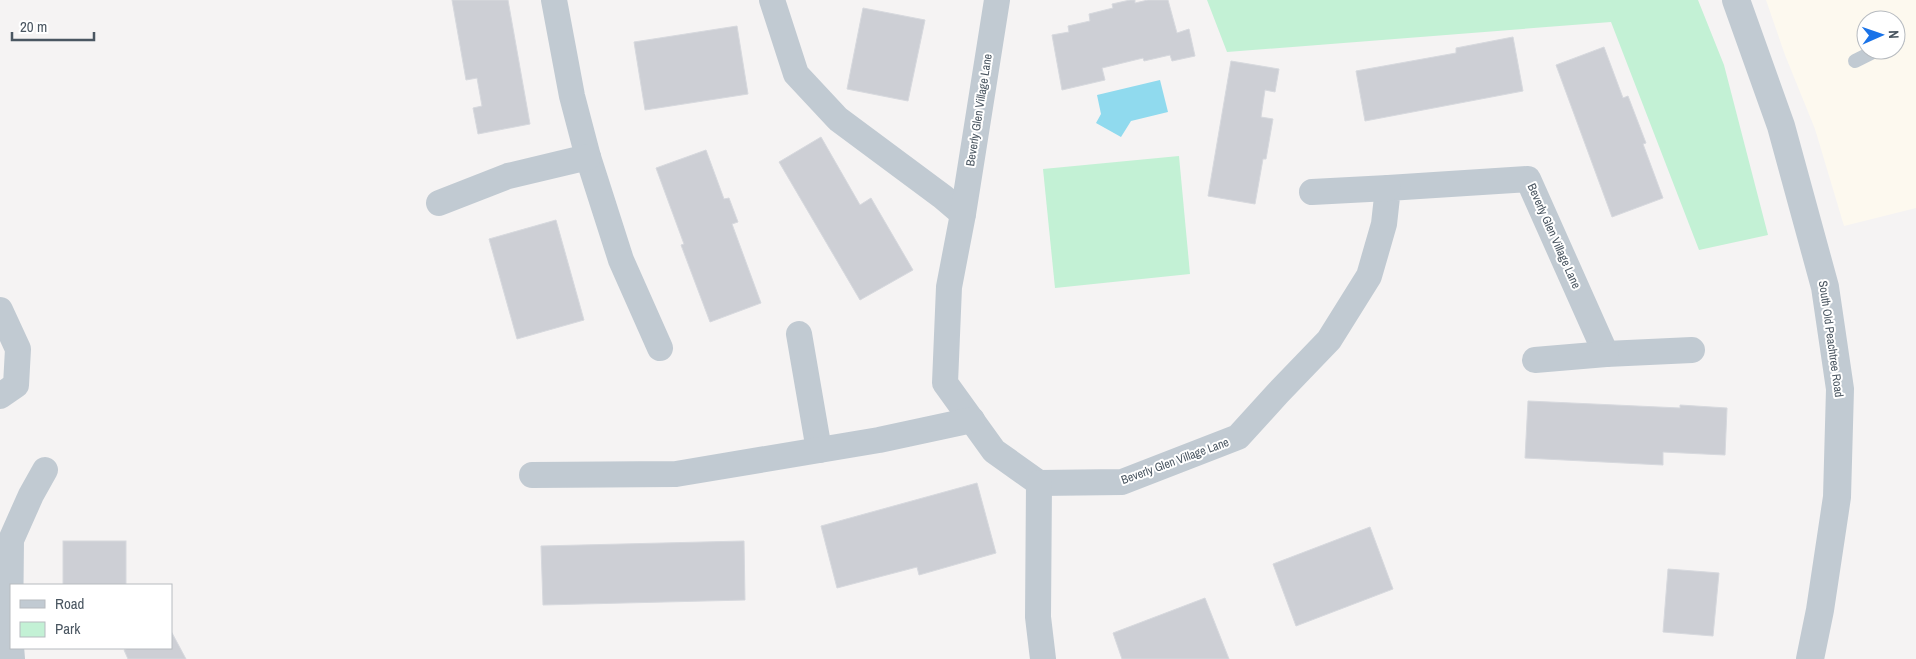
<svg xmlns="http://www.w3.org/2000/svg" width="1916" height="659" viewBox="0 0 1916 659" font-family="'Archivo Narrow',sans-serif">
<rect width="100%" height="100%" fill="#f5f3f3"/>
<path fill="#fdf9ef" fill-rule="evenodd" d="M1766 0H1916V208L1844 226 1815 129 1785 55ZM1866 20H1896V50H1866Z"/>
<g fill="#c3f1d5">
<path d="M1207 0H1698L1724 65 1768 235 1699 250 1611 22 1227 52Z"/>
<path d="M1179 156 1190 274 1055 288 1043 169Z"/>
</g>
<path fill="#90daee" d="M1160 80 1168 112 1131 121 1121 137 1096 123 1101 114 1097 95Z"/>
<g fill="#cdcfd5" stroke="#d7d9de">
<path d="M452 0H508L530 124 478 134 473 108 482 106 477 78 466 80Z"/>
<path d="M1130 0H1135V3L1148 0H1168L1177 33 1189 29 1195 56 1172 61 1170 55 1144 61 1143 58 1102 68 1105 80 1062 90 1052 35 1069 32 1068 26 1090 21 1089 14 1113 8 1112 4Z"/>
<path d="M863 8 925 20 908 101 847 89Z"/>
<path d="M737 26 748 94 645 110 634 42Z"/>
<path d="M1513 37 1523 91 1365 121 1356 71 1456 53V48Z"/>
<path d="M1604 47 1623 98 1628 96 1646 143 1643 144 1663 198 1612 217 1556 65Z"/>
<path d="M1231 61 1279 69 1275 92 1265 90 1261 117 1273 119 1266 159H1263L1255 204 1208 196Z"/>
<path d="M821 137 860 205 871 198 913 270 860 300 779 162Z"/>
<path d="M706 150 724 199 729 198 738 222 732 224 761 303 710 322 681 245 684 244 656 168Z"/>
<path d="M556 220 584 320 517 339 489 239Z"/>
<path d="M1528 401 1680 408V405L1727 408 1725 455 1663 452V465L1525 458Z"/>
<path d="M977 483 996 553 919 575 917 567 837 588 821 526Z"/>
<path d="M1370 527 1393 589 1296 626 1273 564Z"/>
<rect x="63" y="541" width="63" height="44"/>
<path d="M744 541 745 600 543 605 541 546Z"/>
<path d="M1668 569 1719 573 1713 636 1663 632Z"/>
<path d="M1205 598 1229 659H1122L1113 633Z"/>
<path d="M171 631 186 659H128L124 650 128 648H171Z"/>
</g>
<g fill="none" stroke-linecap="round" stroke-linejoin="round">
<g stroke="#c1cad2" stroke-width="14">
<path d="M1896 40 1898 39"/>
<path d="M1855 61 1877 50"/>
</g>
<g stroke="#c1cad2" stroke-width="26">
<path d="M554 0 572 96 588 157 621 260 660 348"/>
<path d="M772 0 796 74 838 119 943 197 963 214"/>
<path d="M997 0 963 214 949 287 945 383 994 451 1039 483 1122 482 1238 437 1278 393 1329 340 1369 276 1384 224 1388 188 1528 179 1606 354 1692 350"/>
<path d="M1312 192 1388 188"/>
<path d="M439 203 508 176 588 157"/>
<path d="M0 310 18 349 16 385 0 396"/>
<path d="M799 334 819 450"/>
<path d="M1535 360 1606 354"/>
<path d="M532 475 676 474 879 440 972 420"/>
<path d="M1039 483 1038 617 1043 659"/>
<path d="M12 659 10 634 11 540 31 495 45 470"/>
</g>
<path stroke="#c1cad2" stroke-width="28" d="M1736 0 1781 126 1825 287 1840 389 1837 497 1820 610 1810 659"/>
</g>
<g text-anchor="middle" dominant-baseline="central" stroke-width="4" stroke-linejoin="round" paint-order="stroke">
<g font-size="12" fill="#4a5661" stroke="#fff">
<text transform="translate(979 110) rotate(-81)">Beverly Glen Village Lane</text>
<text transform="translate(1554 236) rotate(66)">Beverly Glen Village Lane</text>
<text transform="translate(1831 339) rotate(82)">South Old Peachtree Road</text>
<text transform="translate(1175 461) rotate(-20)">Beverly Glen Village Lane</text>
</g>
</g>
<rect x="10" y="584" width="162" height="65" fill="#ffffff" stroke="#b7bbc0"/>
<rect x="20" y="600" width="25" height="8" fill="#c1cad2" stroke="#b7bbc0"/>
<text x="55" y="609" font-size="15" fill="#4a5661">Road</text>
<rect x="20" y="622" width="25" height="15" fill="#c3f1d5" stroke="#b7bbc0"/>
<text x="55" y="634" font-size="15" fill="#4a5661">Park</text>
<g transform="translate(1881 35) rotate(88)"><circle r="24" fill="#ffffff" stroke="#b7bbc0"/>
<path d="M0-4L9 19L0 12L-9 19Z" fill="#1a73e8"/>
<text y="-8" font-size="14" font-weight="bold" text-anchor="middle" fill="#4a5661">N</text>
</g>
<path d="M12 32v8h82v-8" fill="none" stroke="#4a5661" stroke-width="2.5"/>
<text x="20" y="32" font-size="15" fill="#4a5661" stroke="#ffffff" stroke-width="4" paint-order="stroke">20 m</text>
</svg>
